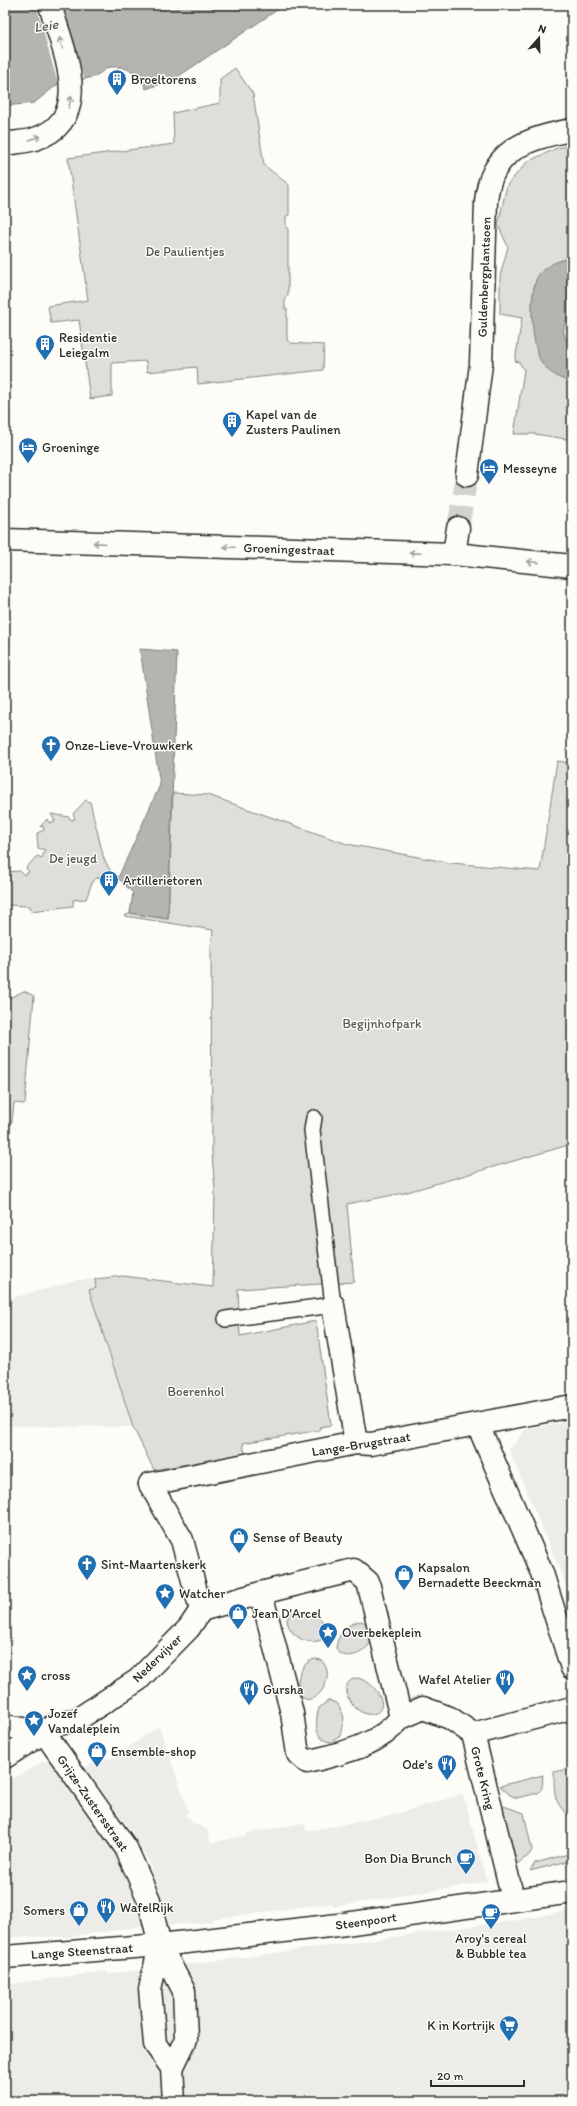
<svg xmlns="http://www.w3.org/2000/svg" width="577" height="2106" viewBox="0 0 577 2106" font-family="Itim,sans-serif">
<rect width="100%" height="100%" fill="#fdfcf7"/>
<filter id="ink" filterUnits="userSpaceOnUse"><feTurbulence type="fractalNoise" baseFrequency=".025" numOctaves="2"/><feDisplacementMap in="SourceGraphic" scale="8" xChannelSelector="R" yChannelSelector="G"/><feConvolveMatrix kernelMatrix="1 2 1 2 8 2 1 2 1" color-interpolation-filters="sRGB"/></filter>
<g filter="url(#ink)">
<g fill="#edece8">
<path d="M95 1279 96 1288 89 1290 133 1427 5 1426V1300L77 1280Z"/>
<path d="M572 1420V1597L570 1598 563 1577 509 1450 525 1430Z"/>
<path d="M159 1726 189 1812 186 1813V1818L190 1817 191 1822 207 1829 211 1843 248 1835 247 1833 304 1823 306 1831 389 1816 463 1794 487 1882 333 1907V1903L212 1919V1922L167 1925 150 1864 131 1831 85 1768 99 1758 111 1759Z"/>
<path d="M43 1761H50L130 1874 138 1892 145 1926 68 1937H5V1780L21 1775Z"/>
<path d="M572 1910V2101H5V1985L105 1971 108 1974 134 1971 284 1952 518 1920Z"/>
</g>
<g fill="#dfdeda" stroke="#858482">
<path d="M235 68 253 94 264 165 289 185V215L286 216V228H288V296L285 297V309H287V340L291 343 324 345 323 370 198 384 197 367 147 372 146 361 112 363V396L90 399 79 320 51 323 48 306 88 300 68 158 174 144 173 113 220 103V79Z"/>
<path d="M572 145V440L535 434H514L524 370 519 362 515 361 522 318 500 314V276L508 247 498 225 507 185 527 162 557 148Z"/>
<path d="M557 761 572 763V1144L404 1193 347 1204 354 1282 238 1289 240 1336 316 1321 331 1425 320 1427V1430L243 1443 245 1454 154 1470 133 1427 89 1290 96 1288 95 1279 123 1276 213 1287 215 1190 212 1155 211 946 213 930 125 916 130 913 168 919 173 793 208 795 347 844 451 863 540 871Z"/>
<path d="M86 800 90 802 104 859 111 872 93 880 86 899 73 900V906L31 911 30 906 5 905V872L20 871 24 875 29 872 26 868 37 856 42 858 45 850 38 848 37 833 44 830 43 826 40 827 47 819 49 823 55 821 51 814 69 817 71 820 75 819 73 814Z"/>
<path d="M24 991 34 996 25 1104 14 1103 12 1122H5V1000Z"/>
<path d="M297 1611C310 1610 323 1616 327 1630L323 1639C309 1647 288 1636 287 1619L291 1613Z"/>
<path d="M361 1621 370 1625C370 1628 372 1633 372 1637 370 1652 345 1664 336 1649 337 1634 347 1623 361 1621Z"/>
<path d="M316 1659 321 1660C341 1679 308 1715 299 1692 297 1686 298 1679 300 1673 303 1666 308 1660 316 1659Z"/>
<path d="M356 1678C374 1679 393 1709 373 1714 355 1718 333 1684 356 1678Z"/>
<path d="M329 1700 338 1704 344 1717 340 1736 332 1742C314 1742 315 1721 319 1708Z"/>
<path d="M572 1768V1819C554 1803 554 1796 554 1772Z"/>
<path d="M543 1775 542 1788 538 1793 517 1798 510 1795 500 1786Z"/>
<path d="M495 1803 524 1813 532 1850 529 1855 513 1867Z"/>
<path d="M572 1853V1860L530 1871 535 1863Z"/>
</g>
<g fill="#b5b4b1" stroke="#7e7d7b">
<path d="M5 5H301L277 10 173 80 146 89 141 78 132 71 121 67H109L94 77 58 84 34 103 5 106Z"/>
<path d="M572 258V318L567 319 563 330 565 338 572 342V383C560 379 549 373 542 363 531 347 528 292 538 276 543 266 561 259 572 258Z"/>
<path d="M140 649 177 652 168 919 130 913 133 893 118 878 160 785Z"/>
</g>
<path fill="#fdfcf7" d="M36 5H63L84 78 58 84Z"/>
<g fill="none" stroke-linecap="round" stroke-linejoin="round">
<path stroke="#d3d2ce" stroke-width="22" stroke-dasharray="22 11" stroke-linecap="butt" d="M458 528 467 475"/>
<defs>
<path id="service" d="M226 1319 333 1305 312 1130 314 1118"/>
<g id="pedestrian">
<path d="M478 1425 542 1573 572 1668"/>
<path d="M150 1484 182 1540 201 1610"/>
<path d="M201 1610 261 1593"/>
<path d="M401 1718C377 1747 342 1753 307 1762L298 1754 292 1713 261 1593 354 1570 368 1582 401 1718 423 1708 450 1718 473 1734"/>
<path d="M513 1899 473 1734 572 1708"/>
<path d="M160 1945 150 1989 155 2044 172 2068 174 2101"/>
<path d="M5 1957 160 1945 338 1925 572 1892"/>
<path d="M172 2068 186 2039 184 1991 160 1945 149 1900 126 1848 44 1732 53 1726 78 1719 138 1680 189 1628 201 1610"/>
</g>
<g id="minor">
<path d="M5 144C15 142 26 142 35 139 97 118 62 48 50 5"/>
<path d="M467 475 481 364 486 202C490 150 527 138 572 130"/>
<path d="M5 540 454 554 572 566"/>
<path d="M454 554 458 528"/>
<path d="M333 1305 356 1443"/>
<path d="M150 1484 356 1443 371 1444 572 1406"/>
<path d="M5 1726 44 1732"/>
<path d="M5 1757 44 1732"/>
</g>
</defs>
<use href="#service" stroke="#2b2b2b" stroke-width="18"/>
<use href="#pedestrian" stroke="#2b2b2b" stroke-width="25"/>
<use href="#minor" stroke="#2b2b2b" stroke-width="25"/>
<use href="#service" stroke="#fdfcf7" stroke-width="15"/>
<use href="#pedestrian" stroke="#fdfcf7" stroke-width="22"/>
<use href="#minor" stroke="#fdfcf7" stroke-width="22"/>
</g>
<defs><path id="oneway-shaft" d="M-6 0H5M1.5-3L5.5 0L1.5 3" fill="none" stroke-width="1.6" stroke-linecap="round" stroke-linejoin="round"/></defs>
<g stroke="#9e9e9b">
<use href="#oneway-shaft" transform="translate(61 43) rotate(-106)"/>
<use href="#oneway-shaft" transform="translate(70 102) rotate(-76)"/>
<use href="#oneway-shaft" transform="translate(35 138) rotate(-20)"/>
<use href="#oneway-shaft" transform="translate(99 543) rotate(-178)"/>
<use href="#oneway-shaft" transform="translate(229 547) rotate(-178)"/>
<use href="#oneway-shaft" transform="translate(415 553) rotate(-178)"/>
<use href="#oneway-shaft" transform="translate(533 562) rotate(-174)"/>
</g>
</g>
<defs>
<symbol id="building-pin" viewBox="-11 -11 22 30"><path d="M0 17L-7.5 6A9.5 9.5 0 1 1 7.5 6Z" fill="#1f6fb2" stroke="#fdfcf7"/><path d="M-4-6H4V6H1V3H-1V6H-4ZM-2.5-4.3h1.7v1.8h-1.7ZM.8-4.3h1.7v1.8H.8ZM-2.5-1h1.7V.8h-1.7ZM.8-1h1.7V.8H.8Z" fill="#fff"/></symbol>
<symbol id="hotel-pin" viewBox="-11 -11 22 30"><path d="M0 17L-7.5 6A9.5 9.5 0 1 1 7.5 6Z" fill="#1f6fb2" stroke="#fdfcf7"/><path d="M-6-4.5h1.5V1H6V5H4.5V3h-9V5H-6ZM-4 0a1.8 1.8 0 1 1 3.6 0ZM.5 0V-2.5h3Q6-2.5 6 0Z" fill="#fff"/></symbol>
<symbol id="church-pin" viewBox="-11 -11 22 30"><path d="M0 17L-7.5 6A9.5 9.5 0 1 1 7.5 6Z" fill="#1f6fb2" stroke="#fdfcf7"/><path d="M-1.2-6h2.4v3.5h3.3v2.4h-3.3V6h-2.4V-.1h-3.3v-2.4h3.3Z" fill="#fff"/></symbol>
<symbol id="shop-pin" viewBox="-11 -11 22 30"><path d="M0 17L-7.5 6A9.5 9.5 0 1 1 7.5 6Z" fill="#1f6fb2" stroke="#fdfcf7"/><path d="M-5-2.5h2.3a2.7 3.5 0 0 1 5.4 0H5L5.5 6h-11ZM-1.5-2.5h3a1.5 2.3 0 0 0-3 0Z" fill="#fff"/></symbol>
<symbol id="sight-pin" viewBox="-11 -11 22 30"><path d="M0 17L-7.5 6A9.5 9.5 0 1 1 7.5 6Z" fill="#1f6fb2" stroke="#fdfcf7"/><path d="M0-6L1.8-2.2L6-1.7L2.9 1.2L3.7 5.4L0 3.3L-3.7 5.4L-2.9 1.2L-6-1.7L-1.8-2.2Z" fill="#fff"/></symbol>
<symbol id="restaurant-pin" viewBox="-11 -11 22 30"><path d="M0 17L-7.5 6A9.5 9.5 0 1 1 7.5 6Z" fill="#1f6fb2" stroke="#fdfcf7"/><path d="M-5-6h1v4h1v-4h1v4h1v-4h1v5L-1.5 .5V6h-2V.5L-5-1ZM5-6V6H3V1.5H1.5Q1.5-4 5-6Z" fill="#fff"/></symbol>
<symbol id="cafe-pin" viewBox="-11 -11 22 30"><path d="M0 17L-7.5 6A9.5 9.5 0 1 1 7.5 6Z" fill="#1f6fb2" stroke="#fdfcf7"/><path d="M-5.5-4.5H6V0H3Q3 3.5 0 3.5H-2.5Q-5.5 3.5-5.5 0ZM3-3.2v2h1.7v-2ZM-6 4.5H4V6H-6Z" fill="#fff"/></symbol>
<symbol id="supermarket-pin" viewBox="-11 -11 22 30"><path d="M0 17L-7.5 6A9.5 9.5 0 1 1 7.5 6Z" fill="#1f6fb2" stroke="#fdfcf7"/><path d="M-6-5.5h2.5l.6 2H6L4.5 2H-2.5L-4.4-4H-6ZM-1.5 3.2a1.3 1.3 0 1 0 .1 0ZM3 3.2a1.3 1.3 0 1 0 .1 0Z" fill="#fff"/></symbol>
</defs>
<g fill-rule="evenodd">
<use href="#building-pin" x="106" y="68" width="22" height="30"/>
<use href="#building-pin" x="34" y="333" width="22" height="30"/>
<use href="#building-pin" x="221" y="410" width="22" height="30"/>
<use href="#hotel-pin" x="17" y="436" width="22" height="30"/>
<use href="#hotel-pin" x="478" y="457" width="22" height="30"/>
<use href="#church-pin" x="40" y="734" width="22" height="30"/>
<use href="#building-pin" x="98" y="869" width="22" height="30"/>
<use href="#shop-pin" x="228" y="1526" width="22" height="30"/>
<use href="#church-pin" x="76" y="1553" width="22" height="30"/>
<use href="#shop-pin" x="393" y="1563" width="22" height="30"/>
<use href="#sight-pin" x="154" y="1582" width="22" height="30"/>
<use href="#shop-pin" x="227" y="1602" width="22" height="30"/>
<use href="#sight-pin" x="317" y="1621" width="22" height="30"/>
<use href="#sight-pin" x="16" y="1664" width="22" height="30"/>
<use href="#restaurant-pin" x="494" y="1668" width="22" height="30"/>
<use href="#restaurant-pin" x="238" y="1678" width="22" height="30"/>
<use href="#sight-pin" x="23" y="1709" width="22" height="30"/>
<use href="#shop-pin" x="86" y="1740" width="22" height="30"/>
<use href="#restaurant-pin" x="436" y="1753" width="22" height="30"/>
<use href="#cafe-pin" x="455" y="1847" width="22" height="30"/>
<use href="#restaurant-pin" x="95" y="1896" width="22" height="30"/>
<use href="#shop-pin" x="68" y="1899" width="22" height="30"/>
<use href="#cafe-pin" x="480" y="1902" width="22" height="30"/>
<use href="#supermarket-pin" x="498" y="2014" width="22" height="30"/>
</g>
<g text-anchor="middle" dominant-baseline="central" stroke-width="3" stroke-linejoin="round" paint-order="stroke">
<g font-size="13" fill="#2b2b2b" stroke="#fdfcf7" text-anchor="start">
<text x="131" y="79">Broeltorens</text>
<text x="59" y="337">Residentie<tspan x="59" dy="15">Leiegalm</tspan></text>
<text x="246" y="414">Kapel van de<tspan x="246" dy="15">Zusters Paulinen</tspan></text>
<text x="42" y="447">Groeninge</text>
<text x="503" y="468">Messeyne</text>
<text x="65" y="745">Onze-Lieve-Vrouwkerk</text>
<text x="123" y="880">Artillerietoren</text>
<text x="253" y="1537">Sense of Beauty</text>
<text x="101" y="1564">Sint-Maartenskerk</text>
<text x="418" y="1567">Kapsalon<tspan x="418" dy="15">Bernadette Beeckman</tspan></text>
<text x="179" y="1593">Watcher</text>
<text x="252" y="1613">Jean D'Arcel</text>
<text x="342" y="1632">Overbekeplein</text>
<text x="41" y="1675">cross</text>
<text x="491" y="1679" text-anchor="end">Wafel Atelier</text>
<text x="263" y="1689">Gursha</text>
<text x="48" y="1713">Jozef<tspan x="48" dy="15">Vandaleplein</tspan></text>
<text x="111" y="1751">Ensemble-shop</text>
<text x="433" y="1764" text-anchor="end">Ode's</text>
<text x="452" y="1858" text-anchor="end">Bon Dia Brunch</text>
<text x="120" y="1907">WafelRijk</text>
<text x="65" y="1910" text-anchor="end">Somers</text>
<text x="491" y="1938" text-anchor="middle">Aroy's cereal<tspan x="491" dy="15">&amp; Bubble tea</tspan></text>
<text x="495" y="2025" text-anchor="end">K in Kortrijk</text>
</g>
<g font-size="13" fill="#585857" stroke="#fdfcf7">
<text x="185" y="251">De Paulientjes</text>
<text x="73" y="858">De jeugd</text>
<text x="382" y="1023">Begijnhofpark</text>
<text x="196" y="1391">Boerenhol</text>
</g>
<g font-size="13" fill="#2b2b2b" stroke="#fdfcf7">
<text transform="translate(484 277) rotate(-88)">Guldenbergplantsoen</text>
<text transform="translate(289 549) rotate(2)">Groeningestraat</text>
<text transform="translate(361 1444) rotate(-9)">Lange-Brugstraat</text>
<text transform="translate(157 1658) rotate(-44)">Nedervijver</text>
<text transform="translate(483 1778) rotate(76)">Grote Kring</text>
<text transform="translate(93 1803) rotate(55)">Grijze-Zustersstraat</text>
<text transform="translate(366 1921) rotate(-8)">Steenpoort</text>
<text transform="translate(82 1951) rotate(-4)">Lange Steenstraat</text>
</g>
<g font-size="14" font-style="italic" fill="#5b5b5a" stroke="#fdfcf7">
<text transform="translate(46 26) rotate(-9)">Leie</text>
</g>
</g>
<rect width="577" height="2106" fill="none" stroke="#fdfcf7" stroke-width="20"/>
<rect x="10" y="10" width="557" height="2086" fill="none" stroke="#2b2b2b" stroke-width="1.5" filter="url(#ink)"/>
<g transform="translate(539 38) rotate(20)" stroke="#fdfcf7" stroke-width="3" paint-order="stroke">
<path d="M0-3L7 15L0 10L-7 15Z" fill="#2b2b2b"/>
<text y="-6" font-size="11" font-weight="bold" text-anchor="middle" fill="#2b2b2b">N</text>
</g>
<path d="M431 2080v6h93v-6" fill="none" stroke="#2b2b2b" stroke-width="2"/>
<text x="437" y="2080" font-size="12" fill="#2b2b2b" stroke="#fdfcf7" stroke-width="3" paint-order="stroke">20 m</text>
</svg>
